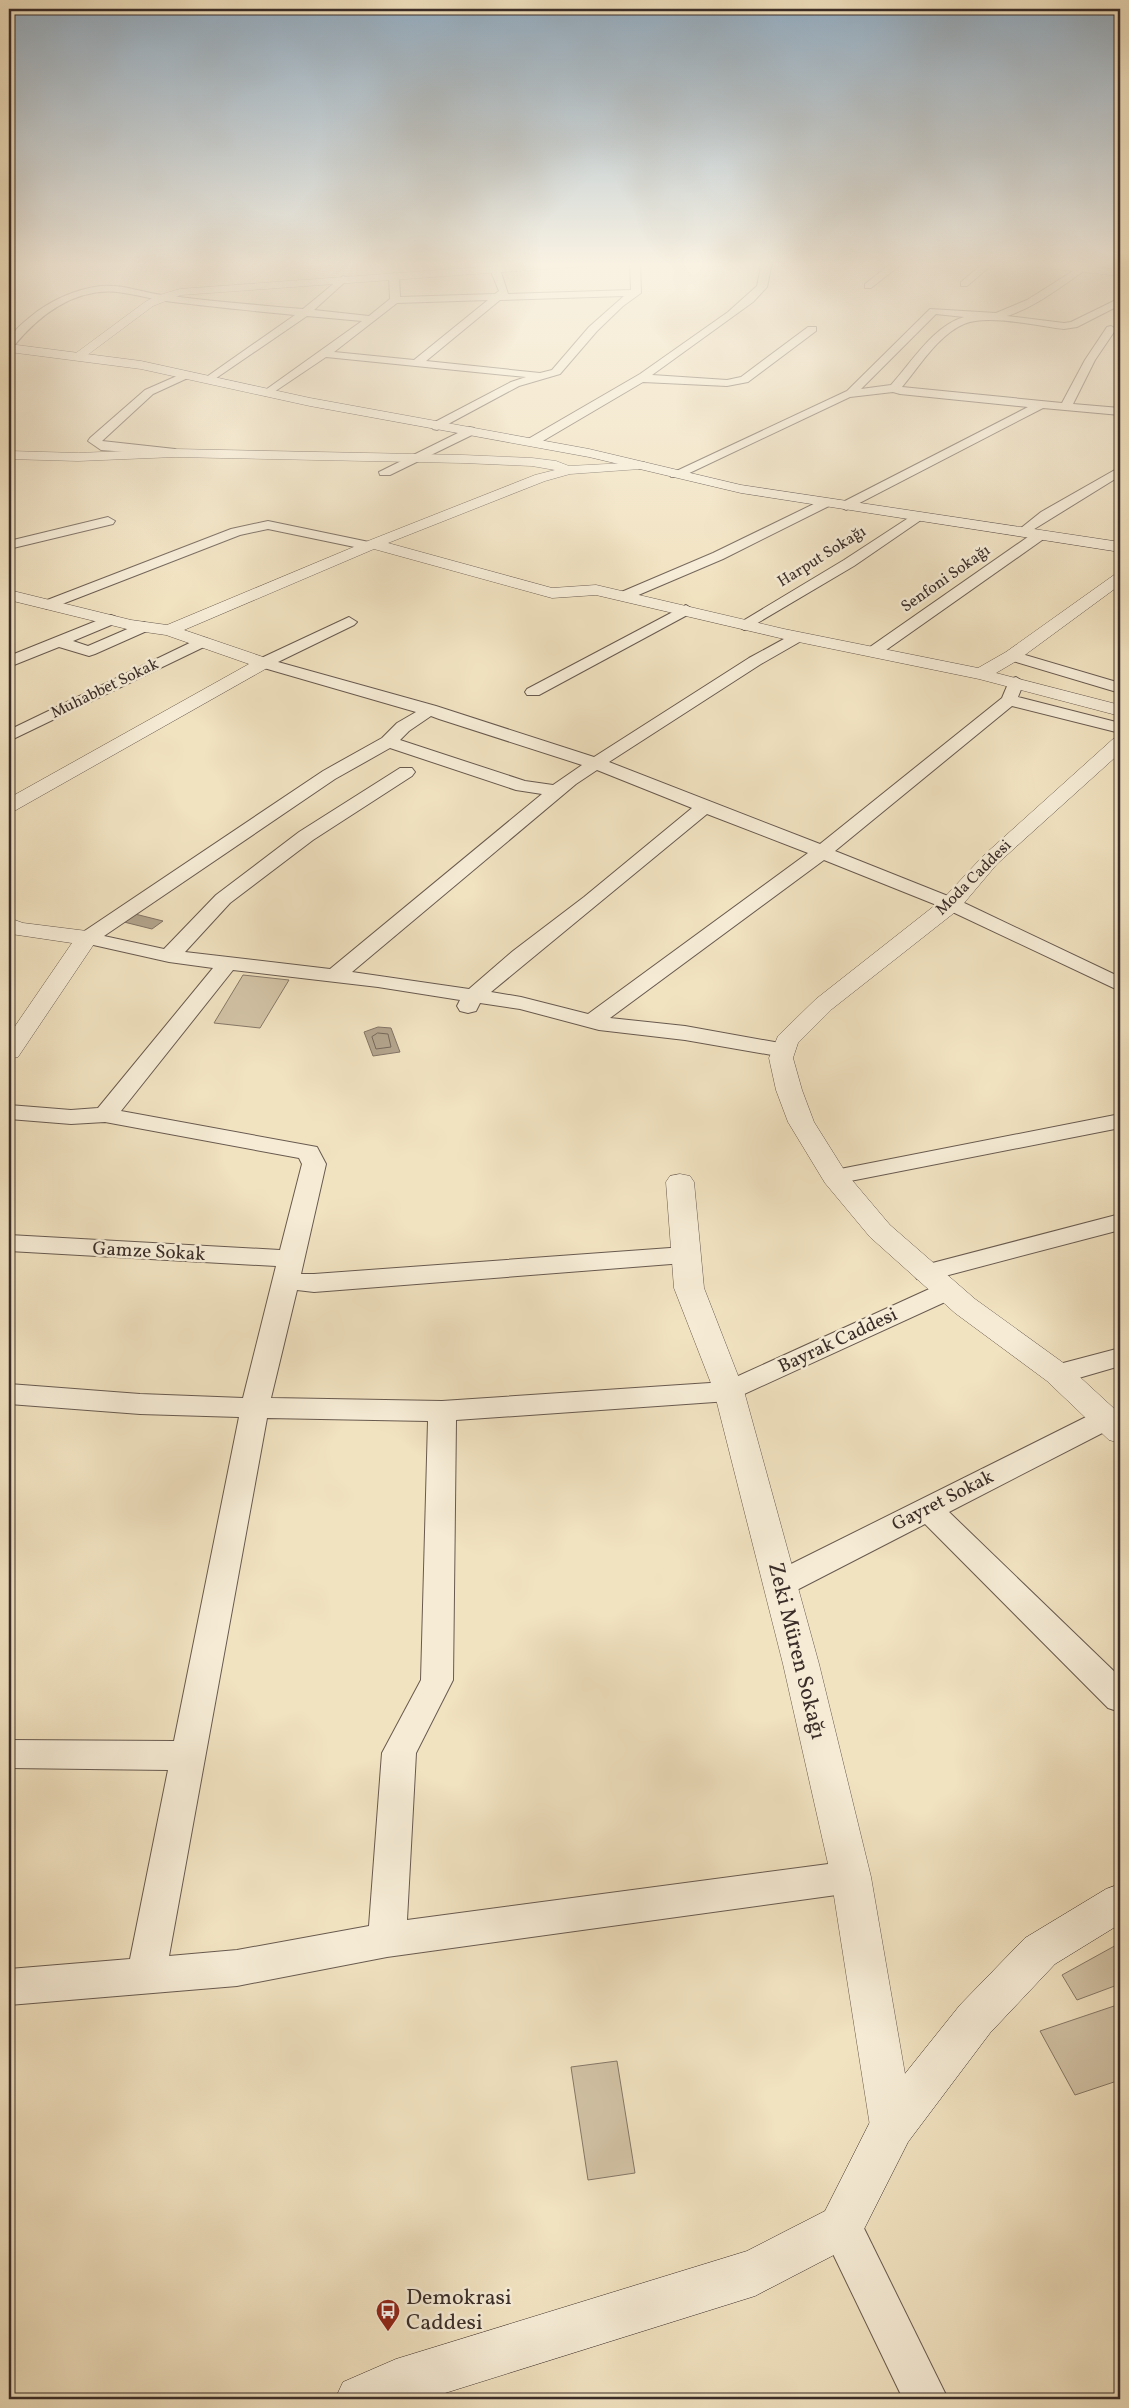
<svg xmlns="http://www.w3.org/2000/svg" width="1129" height="2408" viewBox="0 0 1129 2408" font-family="Vollkorn,serif">
<rect width="100%" height="100%" fill="#f1e2c0"/>
<filter id="stains"><feTurbulence type="fractalNoise" baseFrequency=".004" numOctaves="4"/><feColorMatrix values="0 0 0 0 .2 0 0 0 0 .09 0 0 0 0 .02 0 0 0 .5 -.17"/></filter>
<radialGradient id="worn" r=".72"><stop offset=".6" stop-color="#630" stop-opacity="0"/><stop offset="1" stop-color="#630" stop-opacity=".3"/></radialGradient>
<g fill="#d2c3a6" stroke="#867868">
<path d="M243 975 289 980 260 1028 214 1023Z"/>
<path d="M1120 1943V1984L1077 2000 1062 1975Z"/>
<path d="M1120 2004V2080L1075 2095 1040 2031Z"/>
<path d="M617 2061 635 2173 588 2180 571 2067Z"/>
</g>
<g fill="#b3a48d" stroke="#837465">
<path d="M131 913 163 921 152 929 120 921Z"/>
<path d="M378 1027 391 1028 400 1052 373 1056 364 1032Z"/>
</g>
<g fill="none" stroke-linecap="round" stroke-linejoin="round">
<path stroke="#76685b" stroke-width="1" d="M378 1033 388 1034 391 1047 376 1049 372 1037Z"/>
<defs>
<g id="minor">
<path d="M630 262H640L641 293 623 306 597 331 560 374 519 386 437 430 433 429 431 426 433 423 511 382 526 377 326 357 268 396 264 395V391L362 321 307 316 209 383 203 380 205 378 295 315C254 311 214 307 173 302 154 300 136 294 117 292 74 288 38 316 13 347L9 348C9 334 18 327 29 318 49 301 75 289 101 286 122 284 141 292 162 295 209 301 256 305 303 309L343 276 346 277V281L314 310 369 316 390 299 389 276 394 273 399 276 400 297 495 294 499 291 490 269 495 266 500 269 508 294 631 290ZM624 296 589 327 552 370 540 373 426 361 500 300ZM488 300 414 360 334 352 397 303Z"/>
<path d="M765 262H774L771 267 767 287 753 302 652 375 727 380 741 377 808 327H816V331L748 382 727 386 643 382 536 445H528L526 442 528 439 640 374 728 312 757 286 761 267Z"/>
<path d="M893 262H904L871 288H865V284Z"/>
<path d="M985 262H995L967 286H961V282Z"/>
<path d="M1081 266 1084 267V271C1060 287 1036 307 1007 316L1064 323 1071 322 1120 298V305L1077 327 1064 329C1038 326 988 314 964 324 938 335 919 367 902 387L1062 403 1085 360 1107 327 1111 326 1116 329 1095 360 1073 404 1120 408V415L1043 408 846 510 839 506 841 503 1028 407 900 394 893 392 850 397 681 477H671L670 474 847 391 930 309 996 313 1027 300ZM936 314 964 317C933 326 912 362 891 385L861 389Z"/>
<path d="M186 372 192 375 190 377 153 394 102 441 175 449 181 453 179 456 101 450 88 441 90 438 145 390Z"/>
<path d="M470 427 474 428 476 431 474 434 390 475H380L379 472Z"/>
<path d="M1120 467V476L1023 536 1016 532 1041 512Z"/>
<path d="M824 499 829 500 831 503 829 506 723 559 629 599 624 600 617 596 619 593 713 553Z"/>
<path d="M916 513 921 514 923 517 921 520 854 566 749 628 744 630 736 625 844 560Z"/>
<path d="M108 517 115 521 113 524 9 549V541Z"/>
<path d="M268 521 369 542 376 546 369 550 268 529 240 535 52 608 47 609 40 605 42 602 231 529Z"/>
<path d="M1040 531 1047 535 1045 538 879 655H867L865 652 867 649 1035 532Z"/>
<path d="M686 605 694 610 691 613 539 695H527L525 692 527 689Z"/>
<path d="M111 615 116 617 119 620 116 623 73 641 88 646 139 624 144 622 152 627 149 630 95 654 89 656 59 647 9 667V656Z"/>
<path d="M349 617 357 622 354 625 278 662 436 706 594 757 749 658 793 634H803L806 637 803 640 761 664 609 762 820 844 1002 698 1010 679 1016 677 1024 682 1018 697 1120 723V733L1012 706 835 851 958 900 1120 977V991L944 908 824 860 610 1018 685 1026 791 1045 794 1050 791 1055 783 1057 685 1040 599 1030 520 1009 480 1003 476 1011 468 1013 460 1011 457 1006 460 1000 378 987 233 970 121 1111 317 1147 326 1164 301 1274H314L684 1247 693 1249 697 1255 693 1261 684 1263 314 1292 297 1290 271 1398 442 1401 725 1382 938 1285 947 1282 956 1285 960 1291 956 1297 729 1401 456 1420 453 1680 416 1753 407 1920 851 1861 864 1866 869 1877 864 1888 851 1893 387 1957 237 1986 9 2005V1969L130 1959 168 1770 9 1768V1740L174 1741 239 1417 140 1414 9 1404V1384L140 1394 243 1398 276 1266 9 1251V1235L280 1250 302 1164 299 1158 105 1122 71 1124 9 1119V1105L71 1110 98 1108 213 968 169 962 80 942 77 938 80 934 323 771 382 738 397 723 416 712 257 666 255 663 257 660ZM431 716 439 719 582 765 553 785 525 781 400 740 409 731ZM390 748 516 790 542 794 330 969 185 952 230 903 313 840 412 776 415 772 412 768H400L299 832 216 895 164 949 104 936 335 779ZM597 770 692 808 584 897 513 951 469 989 352 972 576 784ZM707 814 808 853 588 1014 521 997 491 992ZM267 1418 428 1421 421 1680 382 1753 369 1926 237 1950 169 1956Z"/>
<path d="M202 637 208 639 210 642 208 645 9 741V730Z"/>
<path d="M1012 651 1120 683V693L1006 659 1004 656Z"/>
<path d="M1120 1114V1128L835 1184 826 1182 823 1177 826 1172 835 1170Z"/>
<path d="M1120 1214V1230L926 1281 917 1279 913 1273 917 1267Z"/>
<path d="M1120 1348V1366L1058 1384 1048 1381 1044 1374 1048 1367Z"/>
<path d="M1106 1409 1116 1412 1120 1419 1116 1426 949 1512 1120 1677V1712L1108 1708 925 1524 791 1593 780 1596 769 1593 764 1584 769 1575 1096 1412Z"/>
<path d="M841 2206 856 2212 948 2399H903L820 2227 826 2212Z"/>
</g>
<g id="tertiary">
<path d="M551 262H606L601 265 181 295 153 306 82 359 78 360 72 356 145 302 156 296 180 289Z"/>
<path d="M1011 262H1050L1120 270V276L1016 265Z"/>
<path d="M175 449 463 455 532 458 556 461 569 466 645 462 647 465 645 468 640 469 570 474 545 481 388 543 552 588 596 585 784 629 978 668 1006 652 1114 575 1120 573V585L1018 660 996 673 1120 705V716L979 679 784 639 596 595 552 598 374 549 184 630 269 659 272 663 269 667 16 810 9 812V798L249 664 166 635 131 630 9 600V590L131 620 167 625 368 541 535 475 555 470 532 466 463 463 175 457 78 461 9 459V451L78 453Z"/>
<path d="M1120 737V753L997 864 959 909 832 1009 798 1043 793 1058 802 1090 814 1122 846 1173 890 1225 975 1299 1069 1367 1120 1414V1443L1109 1440 1047 1381 955 1313 870 1237 825 1183 788 1122 776 1090 769 1058 778 1036 816 999 943 899 983 856 1113 739Z"/>
<path d="M9 918 23 923 87 931 95 933 98 938 18 1057 9 1059V1035L72 943 11 934 9 933Z"/>
<path d="M680 1174 690 1176 694 1182 704 1288 744 1391 819 1664 871 1877 914 2126 908 2142 892 2148 876 2142 870 2126 831 1877 783 1664 714 1391 674 1288 666 1182 670 1176Z"/>
</g>
<g id="secondary">
<path d="M9 344 141 361 310 398 589 449 741 485 1120 542V552L741 493 589 457 310 406 141 369 9 352Z"/>
<path d="M1120 1884V1924L1055 1964 990 2033 908 2142 857 2243 755 2296 426 2399H335L343 2382 396 2359 747 2251 825 2211 876 2110 960 2005 1025 1938 1106 1889Z"/>
</g>
</defs>
<use href="#minor" stroke="#685a4f" stroke-width="2"/>
<use href="#tertiary" stroke="#685a4f" stroke-width="1"/>
<use href="#secondary" stroke="#3a2d29" stroke-width="1"/>
<use href="#minor" fill="#f6ecd6" fill-rule="evenodd"/>
<use href="#tertiary" fill="#f6ecd6" fill-rule="evenodd"/>
<use href="#secondary" fill="#f6ecd6" fill-rule="evenodd"/>
</g>
<linearGradient id="sky" x2="0" y2="1"><stop stop-color="#93aec4"/><stop offset="0.44" stop-color="#f9f2e3"/><stop offset="1" stop-color="#f9f2e3" stop-opacity="0"/></linearGradient>
<rect width="1129" height="600" fill="url(#sky)"/>
<defs>
<symbol id="bus-pin" viewBox="-11 -11 22 30"><path d="M0 17L-7.5 6A9.5 9.5 0 1 1 7.5 6Z" fill="#8f2418" stroke="#f6ecd6"/><path d="M-5-6H5V4H4V6H2V4H-2V6H-4V4H-5ZM-3.5-4V0h7V-4ZM-3.5 1.2v1.5H-2V1.2ZM2 1.2v1.5H3.5V1.2Z" fill="#fff"/></symbol>
</defs>
<g fill-rule="evenodd">
<use href="#bus-pin" x="374" y="2297" width="28" height="38"/>
</g>
<g text-anchor="middle" dominant-baseline="central" stroke-width="5" stroke-linejoin="round" paint-order="stroke">
<g font-size="16" fill="#3a2d29" stroke="#f6ecd6">
<text transform="translate(822 557) rotate(-32)">Harput Sokağı</text>
<text transform="translate(946 579) rotate(-35)">Senfoni Sokağı</text>
<text transform="translate(105 689) rotate(-26)">Muhabbet Sokak</text>
<text transform="translate(974 878) rotate(-45)">Moda Caddesi</text>
</g>
<g font-size="19" fill="#3a2d29" stroke="#f6ecd6">
<text transform="translate(149 1252) rotate(3)">Gamze Sokak</text>
<text transform="translate(838 1341) rotate(-25)">Bayrak Caddesi</text>
<text transform="translate(943 1501) rotate(-27)">Gayret Sokak</text>
</g>
<g font-size="22" fill="#3a2d29" stroke="#f6ecd6">
<text transform="translate(796 1651) rotate(76)">Zeki Müren Sokağı</text>
</g>
<g font-size="22" fill="#3a2d29" stroke="#f6ecd6" text-anchor="start">
<text x="406" y="2298">Demokrasi<tspan x="406" dy="25">Caddesi</tspan></text>
</g>
</g>
<rect width="1129" height="2408" fill="none" stroke="#f1e2c0" stroke-width="30"/>
<rect x="10" y="10" width="1109" height="2388" fill="none" stroke="#3a2d29" stroke-width="2.5"/>
<rect x="15" y="15" width="1099" height="2378" fill="none" stroke="#3a2d29"/>
<rect width="100%" height="100%" filter="url(#stains)"/>
<rect width="100%" height="100%" fill="url(#worn)"/>
</svg>
